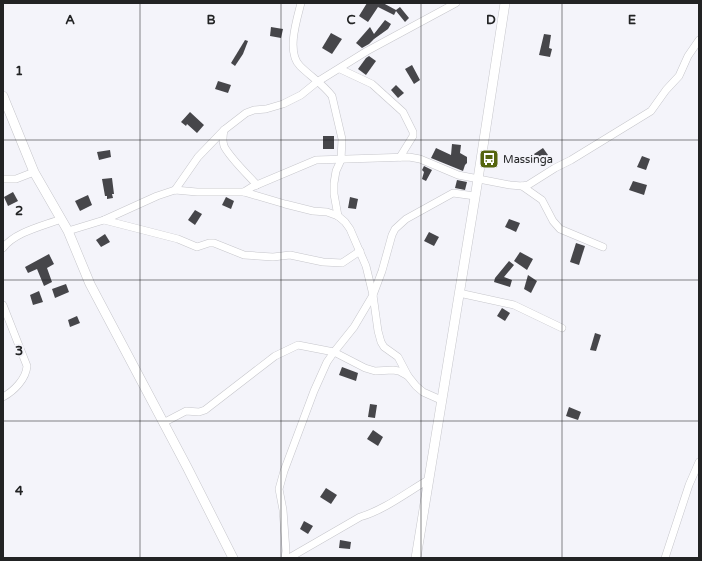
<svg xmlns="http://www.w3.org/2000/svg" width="702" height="561" viewBox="0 0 702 561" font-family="'Varela Round',sans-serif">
<rect width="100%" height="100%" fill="#f4f4fa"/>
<g fill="#46464a">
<path d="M367 3H383L396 10 400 7 409 18 405 22 396 11 394 15 378 7 368 22 359 16Z"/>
<path d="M385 20 391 24 388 29 374 39 369 44 362 48 356 43 370 27 374 34Z"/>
<path d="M271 27 283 29 281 38 270 36Z"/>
<path d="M331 33 342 39 332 54 322 48Z"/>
<path d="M544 34 551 35 549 48 552 49 550 57 539 55Z"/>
<path d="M245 40 248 41 243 54 235 66 231 63Z"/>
<path d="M369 56 376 61 366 75 358 69 366 58Z"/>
<path d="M412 65 420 80 414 84 405 69Z"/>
<path d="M218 81 231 85 228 93 215 89Z"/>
<path d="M396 85 404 93 398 98 391 90Z"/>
<path d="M190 112 204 125 197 133 187 124 186 126 181 122Z"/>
<rect x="323" y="136" width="11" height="13"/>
<path d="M452 144 461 145 460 153 467 157V163L465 165 463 171 431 158 436 148 451 155Z"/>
<path d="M543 148 548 155 539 161 534 154Z"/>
<path d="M110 150 111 157 99 160 97 152Z"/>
<path d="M642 156 650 159 646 170 637 167Z"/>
<path d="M424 166 432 170 426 181 422 179 424 172 422 170Z"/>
<path d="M112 178 114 194H112L113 198 107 199V196H105L102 179Z"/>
<path d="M457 180 467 182 465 190 455 188Z"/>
<path d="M633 181 647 185 644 195 629 190Z"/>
<path d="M13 192 18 201 8 206 4 197Z"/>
<path d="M88 195 92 205 80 211 75 201Z"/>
<path d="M226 197 234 201 231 209 222 205Z"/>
<path d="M350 197 358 199 356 209 348 208Z"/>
<path d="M195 210 202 214 195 225 188 220Z"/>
<path d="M509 219 520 223 516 232 505 227Z"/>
<path d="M429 232 439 237 434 246 424 241Z"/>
<path d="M105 234 110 242 101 247 96 240Z"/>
<path d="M576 243 585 246 579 265 570 262Z"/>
<path d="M520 252 533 259 527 270 514 261Z"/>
<path d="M49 254 54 264 47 268 52 282 44 286 37 269 28 273 25 267Z"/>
<path d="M509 261 514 265 504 277 512 280 510 287 494 282 495 278Z"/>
<path d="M528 275 537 281 531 293 524 289Z"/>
<path d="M66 284 69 292 55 298 52 289Z"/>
<path d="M39 291 43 302 33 305 30 295Z"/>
<path d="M502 308 510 313 505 321 497 316Z"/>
<path d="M77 316 80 323 70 327 68 320Z"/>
<path d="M595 333 601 335 596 351 590 350Z"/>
<path d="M342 367 358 373 356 381 339 375Z"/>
<path d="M370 404 377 405 375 418 368 417Z"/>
<path d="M569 407 581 412 578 420 566 416Z"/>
<path d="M373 430 383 437 378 446 367 439Z"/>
<path d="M326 488 337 495 331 504 320 497Z"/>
<path d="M304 521 313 526 308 534 300 529Z"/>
<path d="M340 540 351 542 350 549 339 548Z"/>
</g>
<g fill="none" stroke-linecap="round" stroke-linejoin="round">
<defs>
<g id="minor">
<path d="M301 3C297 19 286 52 300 66 310 76 323 84 332 96L342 139 341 160 336 171 334 183V194L338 216"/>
<path d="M340 69 372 84 403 112 413 132V136L400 157"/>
<path d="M3 179H16L34 172"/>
<path d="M257 185C248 175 230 158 224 146 222 140 223 135 224 130L246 113 254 110 266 109 283 104 301 95 317 82 367 51 456 3"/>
<path d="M522 186 542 200 553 221 560 229 603 247"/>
<path d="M175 190 198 157 224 130"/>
<path d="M244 192 252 187 316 160 409 157 420 159 458 175 510 185 522 186 528 185 555 168 571 160 651 111 666 90 679 76 688 56 699 40"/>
<path d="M104 220 178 239 197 247 209 243H214L244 255 273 257 290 255 323 262 342 263 360 251"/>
<path d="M68 231 104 220 157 196 175 190 197 192H244L285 204 313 211 327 212 338 216 345 222 350 229 366 266 373 295 378 331 381 342 384 347 398 357 408 376 416 386 423 392 441 400"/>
<path d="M3 248C15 232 43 226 61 219"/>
<path d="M459 293 514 305 562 328"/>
<path d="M3 305 27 366C26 379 14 391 3 397"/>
<path d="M163 423 186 411 199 412 205 410 275 356 298 345 334 352 365 368 375 371 393 370 399 371 408 376"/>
<path d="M285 558 286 551 283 510 279 489 284 471 314 391 327 362 334 352 354 327 373 295 382 271 392 235 395 229 406 219 453 193 475 196"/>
<path d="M289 558 360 517C384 510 406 493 428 480"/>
<path d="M665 558 689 485 699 462"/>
</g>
<g id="tertiary">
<path d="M3 96 34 172 68 231 90 284 187 467 233 558"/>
<path d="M416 558 478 179 505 3"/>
</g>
</defs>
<use href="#minor" stroke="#c6c6cb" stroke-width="8"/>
<use href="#tertiary" stroke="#c6c6cb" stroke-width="10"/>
<use href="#minor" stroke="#fff" stroke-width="7"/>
<use href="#tertiary" stroke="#fff" stroke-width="9"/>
</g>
<path fill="none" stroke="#222324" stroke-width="1" stroke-opacity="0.55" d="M140 3V558M281 3V558M421 3V558M562 3V558M3 140H699M3 280H699M3 421H699"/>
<defs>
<symbol id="bus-square" viewBox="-11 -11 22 22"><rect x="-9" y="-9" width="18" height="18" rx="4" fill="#54650e" stroke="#f4f4fa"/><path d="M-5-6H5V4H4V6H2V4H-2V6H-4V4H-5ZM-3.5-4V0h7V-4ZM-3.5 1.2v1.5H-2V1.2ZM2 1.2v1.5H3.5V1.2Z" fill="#fff"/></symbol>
</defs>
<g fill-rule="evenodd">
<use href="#bus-square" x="478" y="148" width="22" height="22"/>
</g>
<g text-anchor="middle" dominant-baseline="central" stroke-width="4" stroke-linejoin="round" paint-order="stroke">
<g font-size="11" fill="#222324" stroke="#f4f4fa" text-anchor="start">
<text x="503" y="159">Massinga</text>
</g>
</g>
<g font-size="13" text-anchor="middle" font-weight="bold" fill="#222324" stroke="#f4f4fa" stroke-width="4" stroke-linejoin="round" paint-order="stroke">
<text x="70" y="24">A</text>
<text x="211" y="24">B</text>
<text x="351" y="24">C</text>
<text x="491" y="24">D</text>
<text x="632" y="24">E</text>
<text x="19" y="75">1</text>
<text x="19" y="215">2</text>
<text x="19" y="355">3</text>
<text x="19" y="495">4</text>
</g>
<rect width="702" height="561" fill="none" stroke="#222324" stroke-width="8"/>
</svg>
